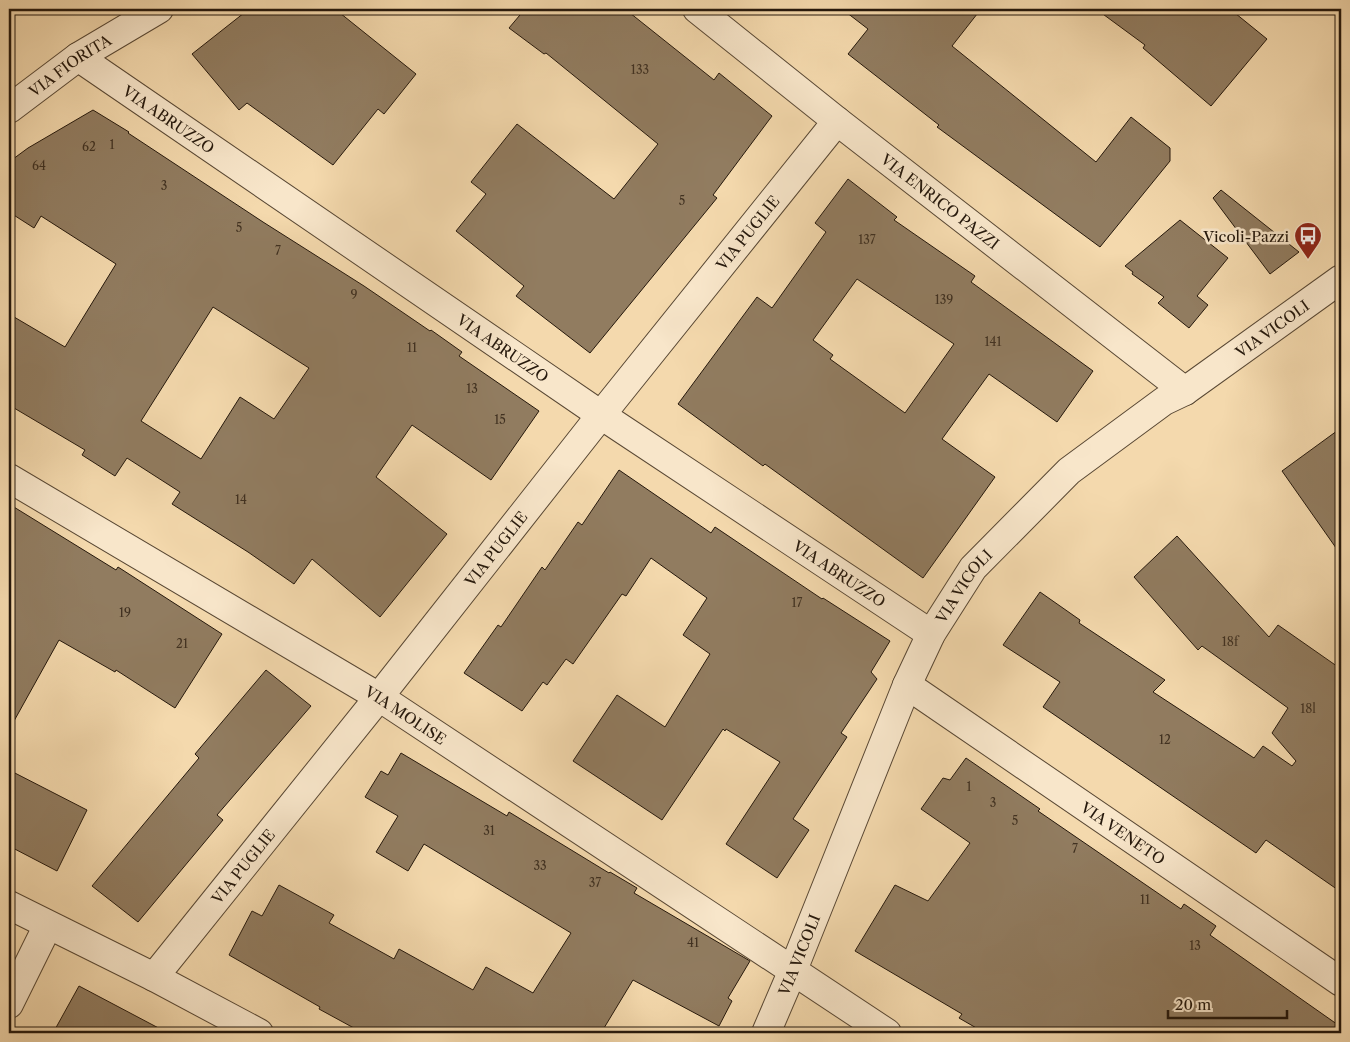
<svg xmlns="http://www.w3.org/2000/svg" width="1350" height="1042" viewBox="0 0 1350 1042" font-family="'Libre Caslon Text',serif">
<rect width="100%" height="100%" fill="#f4d9ad"/>
<filter id="stains"><feTurbulence type="fractalNoise" baseFrequency=".004" numOctaves="4"/><feColorMatrix values="0 0 0 0 .2 0 0 0 0 .09 0 0 0 0 .02 0 0 0 .5 -.17"/></filter>
<radialGradient id="worn" r=".72"><stop offset=".6" stop-color="#630" stop-opacity="0"/><stop offset="1" stop-color="#630" stop-opacity=".3"/></radialGradient>
<g fill="#917c60" stroke="#25180c" fill-rule="evenodd">
<path d="M249 9H335L416 74 384 114 378 109 333 165 247 103 239 110 192 54Z"/>
<path d="M525 9H625L714 80 719 73 772 116 713 195 717 198 590 353 516 296 524 286 456 231 486 194 471 182 517 124 614 199 658 144 546 53 544 54 509 28Z"/>
<path d="M842 9H981L952 46 1096 162 1131 117 1170 148V161L1100 247 937 127 939 125 848 54 868 29Z"/>
<path d="M1096 9H1230L1267 39 1211 106 1143 48 1145 45Z"/>
<path d="M93 110 129 132 128 133 263 222 364 286 430 331 431 330 462 352 459 356 539 411 491 480 412 425 376 477 447 534 380 617 312 559 294 584 248 552 172 504 180 492 127 458 115 476 82 455 85 450 9 405V314L65 347 116 264 41 216 34 228 9 212V162L28 148ZM213 307 309 368 274 419 240 397 201 459 141 421Z"/>
<path d="M848 179 897 217 894 220 975 276 971 282 1093 371 1057 422 989 374 942 439 995 477 923 578 765 464 763 466 678 404 757 297 772 308 826 232 815 223ZM857 279 954 344 905 413 830 359 833 355 813 340Z"/>
<path d="M1221 190 1299 252 1270 274 1213 198Z"/>
<path d="M1180 220 1228 258 1197 296 1208 305 1189 328 1158 303 1164 297 1132 274 1133 272 1125 266Z"/>
<path d="M1341 428V555L1282 471Z"/>
<path d="M619 470 711 533 715 527 822 599 823 598 890 641 871 672 877 679 841 733 847 737 793 819 809 830 777 878 726 844 780 762 726 729 725 731 723 729 662 820 573 761 617 695 665 727 710 654 683 635 707 598 651 558 626 596 622 594 573 664 566 659 547 685 543 682 522 711 464 673 498 625 501 627 542 567 545 570 578 522 582 525Z"/>
<path d="M9 504 116 570 118 567 222 634 175 708 116 670 115 672 59 640 9 730Z"/>
<path d="M1177 536 1269 637 1278 625 1341 669V892L1266 840 1256 853 1043 707 1060 682 1003 645 1040 592 1080 620 1079 623 1165 680 1153 692 1254 758 1263 746 1292 766 1296 761 1272 733 1288 708 1202 646 1198 650 1134 577Z"/>
<path d="M266 670 311 706 217 815 223 820 138 922 92 886 199 758 195 754Z"/>
<path d="M401 753 507 816 509 812 609 873 610 872 637 888 634 893 750 961 728 998 732 1001 719 1026 633 980 601 1033H363L319 1009 320 1007 229 955 252 911 262 916 279 885 334 915 329 923 394 959 399 949 473 990 486 967 533 993 571 933 424 844 408 871 376 852 398 816 365 797 381 771 388 775Z"/>
<path d="M966 758 1040 809 1038 811 1181 909 1184 904 1216 926 1210 935 1341 1027V1033H985L959 1018 962 1014 855 951 895 885 928 901 970 843 921 809 943 778 950 780Z"/>
<path d="M9 770 87 810 57 871 9 846Z"/>
<path d="M79 986 168 1033H53Z"/>
</g>
<g fill="none" stroke-linecap="round" stroke-linejoin="round">
<defs>
<g id="street">
<path id="s1" d="M697 9 837 121 1185 391"/>
<path id="s2" d="M78 57 601 415 931 634"/>
<path id="s3" d="M9 109 78 57 159 9"/>
<path id="s4" d="M9 478 379 697 887 1033"/>
<path id="s5" d="M907 685 1341 982"/>
<path d="M9 905 154 977 259 1033"/>
<path id="s6" d="M154 977 379 697 601 415 837 121"/>
<path d="M9 1004 48 925"/>
<path id="s7" d="M766 1033 793 970 907 685 931 634 973 568 1069 471 1164 401 1185 391 1341 279"/>
</g>
</defs>
<use href="#street" stroke="#594834" stroke-width="30"/>
<use href="#street" stroke="#f8e6ca" stroke-width="28"/>
</g>
<defs>
<symbol id="bus-pin" viewBox="-11 -11 22 30"><path d="M0 17L-7.5 6A9.5 9.5 0 1 1 7.5 6Z" fill="#8f2418" stroke="#f8e6ca"/><path d="M-5-6H5V4H4V6H2V4H-2V6H-4V4H-5ZM-3.5-4V0h7V-4ZM-3.5 1.2v1.5H-2V1.2ZM2 1.2v1.5H3.5V1.2Z" fill="#fff"/></symbol>
</defs>
<g fill-rule="evenodd">
<use href="#bus-pin" x="1292" y="220" width="32" height="43"/>
</g>
<g text-anchor="middle" dominant-baseline="central" stroke-width="5" stroke-linejoin="round" paint-order="stroke">
<g font-size="12" fill="#403121">
<text x="640" y="69">133</text>
<text x="112" y="144">1</text>
<text x="89" y="146">62</text>
<text x="39" y="165">64</text>
<text x="164" y="185">3</text>
<text x="682" y="200">5</text>
<text x="239" y="227">5</text>
<text x="867" y="239">137</text>
<text x="278" y="250">7</text>
<text x="354" y="294">9</text>
<text x="944" y="299">139</text>
<text x="993" y="341">141</text>
<text x="412" y="347">11</text>
<text x="472" y="388">13</text>
<text x="500" y="419">15</text>
<text x="241" y="499">14</text>
<text x="797" y="602">17</text>
<text x="125" y="612">19</text>
<text x="1230" y="641">18f</text>
<text x="182" y="643">21</text>
<text x="1308" y="708">18l</text>
<text x="1165" y="739">12</text>
<text x="969" y="786">1</text>
<text x="993" y="802">3</text>
<text x="1015" y="820">5</text>
<text x="489" y="830">31</text>
<text x="1075" y="848">7</text>
<text x="540" y="865">33</text>
<text x="595" y="882">37</text>
<text x="1145" y="899">11</text>
<text x="693" y="942">41</text>
<text x="1195" y="945">13</text>
</g>
<g font-size="15" fill="#25180c" stroke="#f8e6ca">
<text stroke="none"><textPath href="#s3" startOffset="75">VIA FIORITA</textPath></text>
<text stroke="none"><textPath href="#s2" startOffset="110">VIA ABRUZZO</textPath></text>
<text stroke="none"><textPath href="#s1" startOffset="310">VIA ENRICO PAZZI</textPath></text>
<text stroke="none"><textPath href="#s6" startOffset="952">VIA PUGLIE</textPath></text>
<text stroke="none"><textPath href="#s7" startOffset="895">VIA VICOLI</textPath></text>
<text stroke="none"><textPath href="#s2" startOffset="515">VIA ABRUZZO</textPath></text>
<text stroke="none"><textPath href="#s6" startOffset="548">VIA PUGLIE</textPath></text>
<text stroke="none"><textPath href="#s2" startOffset="920">VIA ABRUZZO</textPath></text>
<text stroke="none"><textPath href="#s7" startOffset="490">VIA VICOLI</textPath></text>
<text stroke="none"><textPath href="#s4" startOffset="462">VIA MOLISE</textPath></text>
<text stroke="none"><textPath href="#s5" startOffset="262">VIA VENETO</textPath></text>
<text stroke="none"><textPath href="#s6" startOffset="142">VIA PUGLIE</textPath></text>
<text stroke="none"><textPath href="#s7" startOffset="85">VIA VICOLI</textPath></text>
</g>
<g font-size="15" fill="#25180c" stroke="#f8e6ca" text-anchor="end">
<text x="1289" y="236">Vicoli-Pazzi</text>
</g>
</g>
<rect width="1350" height="1042" fill="none" stroke="#f4d9ad" stroke-width="30"/>
<rect x="10" y="10" width="1330" height="1022" fill="none" stroke="#25180c" stroke-width="2.5"/>
<rect x="15" y="15" width="1320" height="1012" fill="none" stroke="#25180c"/>
<path d="M1168 1010v8h119v-8" fill="none" stroke="#25180c" stroke-width="2.5"/>
<text x="1175" y="1010" font-size="15" fill="#25180c" stroke="#f8e6ca" stroke-width="4" paint-order="stroke">20 m</text>
<rect width="100%" height="100%" filter="url(#stains)"/>
<rect width="100%" height="100%" fill="url(#worn)"/>
</svg>
